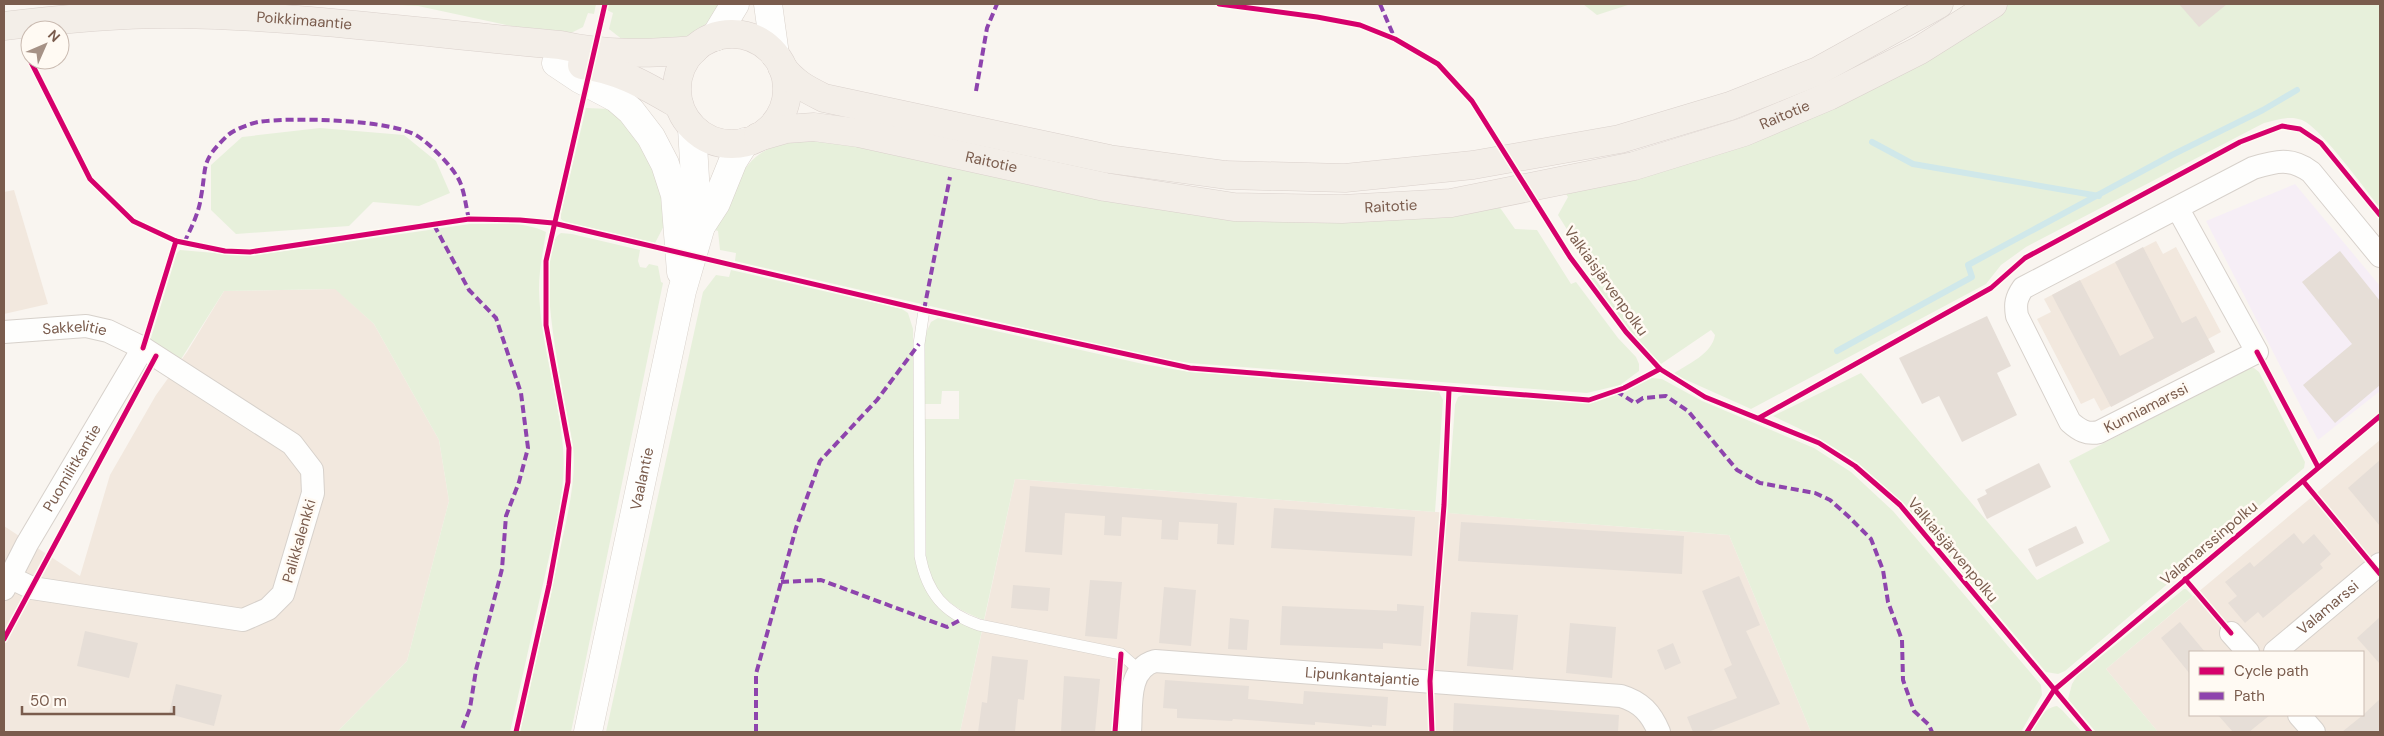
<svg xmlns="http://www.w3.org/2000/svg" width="2384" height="736" viewBox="0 0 2384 736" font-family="'DM Sans',sans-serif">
<rect width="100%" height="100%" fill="#f9f5f0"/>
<g fill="#f2e8de" fill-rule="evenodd">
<path d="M14 190 48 304 4 314V192Z"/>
<path d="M2156 241 2163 254 2176 247 2221 332 2208 339 2215 352 2101 411 2094 398 2081 404 2037 319 2051 312 2044 299Z"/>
<path d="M336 289 374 324 439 440 449 501 407 661 337 732H4V526L80 576 110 475 156 395 187 352 224 291Z"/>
<path d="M2380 440V732H2158L2106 669ZM2190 652H2363V715H2190Z"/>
<path d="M1015 479 1729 535 1811 732H960Z"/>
</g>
<path fill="#f6eef6" d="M2295 184 2380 286V391L2318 440 2206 221Z"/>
<g fill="#e7f0db">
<path d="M380 4H596L594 14 588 13 583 27 563 37 418 6Z"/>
<path d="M608 4H723C692 45 677 41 628 44L609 29 613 13 607 10Z"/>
<path d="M1583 4H1631L1597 15Z"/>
<path d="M2009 4H2380V208C2365 189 2321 128 2302 120 2289 115 2277 120 2264 123L2026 247 2001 265 1986 284 1751 409 1673 374C1688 364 1712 354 1715 335L1711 330 1661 364 1628 330 1588 274 1593 271 1558 215 1568 197 1564 191 1926 55Z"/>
<path d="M586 108 611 109 623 119 657 167 667 220 655 243 565 222 561 219V214Z"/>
<path d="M320 128 404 135 436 161 450 193 419 206 373 202 349 226 236 234 211 210V165L242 137Z"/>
<path d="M815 137 1104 195 1496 202 1515 229 1537 230 1571 284 1576 282 1618 338 1636 357 1639 364V371L1620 385 1587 393 1190 363 1147 356 735 261 736 253 720 250 718 231 715 230C742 170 745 145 815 137Z"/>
<path d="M470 224C495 224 523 221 546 232 543 251 539 270 539 289 540 343 559 395 563 448 565 472 562 494 558 517L510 732H337L407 661 449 501 439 440 374 324 335 289 224 291 178 364 150 341 177 253 180 250 250 256Z"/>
<path d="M561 233 572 234 640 250 638 261 640 267 646 268 649 264 658 266 661 282 663 283 571 732H520C533 672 548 611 560 550 567 517 577 479 573 445 568 412 529 250 561 233Z"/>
<path d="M731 270 902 309 908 313 913 329 915 557C924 603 941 612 982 630L960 732H606L703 292 716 275 729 277Z"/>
<path d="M938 318 1143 364 1190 372 1439 392 1443 400 1435 512 1015 479 984 620C951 608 931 593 926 556L925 419H959V391H942L941 404H925V335L931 322Z"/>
<path d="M2250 368H2254L2259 372 2305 462 2304 468 2065 671 2058 674 2046 672 1903 503 1857 462 1817 437 1773 416 1861 373 2037 580 2110 541 2069 461Z"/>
<path d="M1652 378 1662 379 1702 401 1814 448 1851 472 1893 511 2041 685 2042 695 2021 732H1811L1729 535 1447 513 1455 405 1458 397 1463 395 1589 403 1625 392Z"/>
<path d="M2184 589H2186L2193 596 2106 669 2158 732H2096L2068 699 2072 684 2077 676Z"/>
<path d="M2057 706 2062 710 2082 732H2032C2038 721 2043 708 2057 706Z"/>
</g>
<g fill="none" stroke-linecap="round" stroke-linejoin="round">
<g stroke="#d0e8ea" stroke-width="6">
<path d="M1872 142 1913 164 2099 196"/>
<path d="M1837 351 1972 277 1968 265 2172 155 2263 110 2297 90"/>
</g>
</g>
<g fill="#e6ded7">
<path d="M2179 4H2227L2199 27Z"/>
<path d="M2143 247 2182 323 2196 316 2215 352 2111 407 2052 295 2080 280 2120 356 2154 338 2115 262Z"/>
<path d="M2340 251 2380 301V385L2335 423 2303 385 2352 344 2302 282Z"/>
<path d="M1987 316 2011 366 1997 373 2017 415 1962 442 1939 396 1922 404 1899 358Z"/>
<path d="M2380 460V526L2348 488Z"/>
<path d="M2039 463 2051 487 1987 519 1977 499 1987 494 1985 490Z"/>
<path d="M1030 486 1237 503 1234 545 1217 544 1218 524 1179 522 1178 540 1161 539 1162 520 1122 517 1121 536 1104 535 1105 516 1065 513 1062 555 1025 552Z"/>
<path d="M1274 508 1415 517 1412 556 1271 548Z"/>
<path d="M1461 522 1684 536 1682 574 1458 561Z"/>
<path d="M2076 526 2084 543 2036 567 2028 549Z"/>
<path d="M2294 533 2303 544 2314 534 2331 554 2320 564 2323 568 2263 618 2258 612 2245 623 2228 603 2237 596 2225 582 2250 562 2254 567Z"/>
<path d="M1739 576 1760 625 1746 631 1780 704 1708 732H1693L1687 717 1737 698 1724 669 1732 665 1702 591Z"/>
<path d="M1090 580 1122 582 1117 639 1085 636Z"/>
<path d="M1013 585 1050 588 1048 611 1011 608Z"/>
<path d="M1164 587 1196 590 1191 646 1159 643Z"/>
<path d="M1397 604 1424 606 1421 646 1383 643V649L1280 645 1282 606 1397 611Z"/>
<path d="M1471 612 1518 615 1513 670 1467 666Z"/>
<path d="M2380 617V664L2357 638Z"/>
<path d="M1230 618 1249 620 1247 650 1228 649Z"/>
<path d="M2180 622 2205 652H2190V674L2161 638Z"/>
<path d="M1570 623 1616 627 1612 678 1566 673Z"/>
<path d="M85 631 138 643 129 678 77 666Z"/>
<path d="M1673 643 1681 663 1665 670 1657 650Z"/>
<path d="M992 656 1028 660 1024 700 1018 699 1015 732H978L982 702 987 703Z"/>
<path d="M1064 676 1100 679 1095 732H1061Z"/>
<path d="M1165 680 1249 686 1248 699 1303 704 1304 691 1388 697 1386 726 1372 725V727L1315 722V725L1233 719 1232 721 1177 718V709L1163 708Z"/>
<path d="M176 684 222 695 214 726 169 714Z"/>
<path d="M2380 699V732H2342L2363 715Z"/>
<path d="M1454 703 1619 715 1618 732H1453Z"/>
<path d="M2218 715H2270L2249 732H2233Z"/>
</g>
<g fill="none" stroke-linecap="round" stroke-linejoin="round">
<defs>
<path id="lane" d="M924 310 919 344 920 556C927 593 944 613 979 625L1121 654 1139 670"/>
<g id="street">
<path d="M2178 209 2257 352 2099 432C2087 435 2079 430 2070 422L2017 316C2015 304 2016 298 2023 288L2253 168C2276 161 2291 157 2311 172L2380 256"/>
<path id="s1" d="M4 332 86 326 108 331 143 348 292 444 312 470 313 493 283 594 268 609 243 620 32 588 9 577"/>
<path id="s2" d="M4 589 27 544 143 348"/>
<path d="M2231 633 2248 652"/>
<path id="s3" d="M2275 652 2380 564"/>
<path d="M2299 715 2314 732"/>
<path id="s4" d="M1130 732C1132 708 1126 669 1155 661L1621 696C1641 702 1651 713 1659 732"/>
</g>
<g id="secondary">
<path d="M768 4 775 55"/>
<path d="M715 37 735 4"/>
<path d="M556 63 580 79 616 98 631 111 651 137 665 164 675 195 681 272"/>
<path d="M692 128 696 195 701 226"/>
<path id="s5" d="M588 732 682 291 701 226 716 203 733 161 745 142"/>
</g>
<g id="primary">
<path id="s6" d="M4 26C61 19 120 13 178 14 306 16 432 34 560 45 605 55 648 54 694 50"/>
<circle cx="732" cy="89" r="55"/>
<path d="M582 65C619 69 648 87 679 105"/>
<path d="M782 67C794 83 806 89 824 98L1109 159 1226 175 1345 178 1473 165 1620 139 1730 106 1818 71 1939 4"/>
<path id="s7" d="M758 137 786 129 814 127 859 133 1105 187 1234 207 1342 209 1451 203 1634 166 1744 132 1829 96 1920 50 1993 4"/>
</g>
</defs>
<use href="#lane" stroke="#d7d1cb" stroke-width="12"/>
<use href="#street" stroke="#d7d1cb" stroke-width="24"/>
<use href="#secondary" stroke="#d9d2cb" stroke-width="29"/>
<use href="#primary" stroke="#dad1cc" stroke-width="29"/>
<use href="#lane" stroke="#fefefd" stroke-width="11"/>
<use href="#street" stroke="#fefefd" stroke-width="22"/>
<use href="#secondary" stroke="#fefefd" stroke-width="28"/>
<use href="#primary" stroke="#f3eee8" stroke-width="28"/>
<g stroke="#8e44ad" stroke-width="4" stroke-dasharray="8 4" stroke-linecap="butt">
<path d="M1380 4 1395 39"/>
<path d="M976 91 987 28 997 4"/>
<path d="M434 225 469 290 496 318 521 393 528 448 519 482 506 516 502 569 476 670 470 708 461 732"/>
<path d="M184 243C191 228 199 213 201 197 207 165 200 162 227 136 233 130 249 124 258 122 289 117 394 119 419 137 432 146 454 168 460 182 465 194 466 208 469 219"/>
<path d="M924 310 950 177"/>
<path d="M1616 391 1635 403 1643 398 1666 396 1688 411 1737 470 1760 483 1815 493 1830 500 1848 516 1871 539 1883 570 1888 602 1902 640 1903 680 1914 711 1929 725 1932 732"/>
<path d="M781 582 821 580 947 627 962 619"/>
<path d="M756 732V674L796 528 820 461 877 400 919 344"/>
</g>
<defs>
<g id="cycleway">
<path d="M1219 4 1317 17 1360 25 1395 39 1438 64 1472 101 1570 257 1626 332 1660 369 1705 397 1819 443 1855 466 1900 505 2090 732"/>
<path d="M30 60 90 179 133 221 176 241 225 251 250 252 469 219 520 220 553 223 924 310 1190 368 1589 400 1624 388 1660 369"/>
<path d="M143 348 176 241"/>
<path d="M2257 352 2318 467"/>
<path d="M1759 418 1991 288 2025 258 2240 142 2282 126 2300 129 2321 143 2380 215"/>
<path d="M2303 481 2380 574"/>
<path d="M2185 579 2231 633"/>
<path d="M4 639 156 356"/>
<path d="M516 732 549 585 568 482 569 448 546 325V261L605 4"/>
<path d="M1115 732 1121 654"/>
<path d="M1432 732 1430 681 1444 505 1449 390"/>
<path d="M2027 732 2054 690 2380 416"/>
</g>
</defs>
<use href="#cycleway" stroke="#fffaf3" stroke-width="8"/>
<use href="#cycleway" stroke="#d6006c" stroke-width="5"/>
</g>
<g text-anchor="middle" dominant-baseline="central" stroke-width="5" stroke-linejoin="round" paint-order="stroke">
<g font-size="15" fill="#7a5c4d" stroke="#fffaf3">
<text stroke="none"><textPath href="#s6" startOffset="301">Poikkimaantie</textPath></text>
<text stroke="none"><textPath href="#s7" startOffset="1048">Raitotie</textPath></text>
<text stroke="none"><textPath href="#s7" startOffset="238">Raitotie</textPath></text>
<text stroke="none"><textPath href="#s7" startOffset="642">Raitotie</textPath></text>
<text transform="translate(1606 281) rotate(54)">Valkiaisjärvenpolku</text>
<text stroke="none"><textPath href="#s1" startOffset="71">Sakkelitie</textPath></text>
<text transform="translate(2146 408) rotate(-27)">Kunniamarssi</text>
<text stroke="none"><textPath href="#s2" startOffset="139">Puomilitkantie</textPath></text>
<text stroke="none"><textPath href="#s5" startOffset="259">Vaalantie</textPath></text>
<text transform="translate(299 541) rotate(-74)">Palikkalenkki</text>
<text transform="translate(2209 543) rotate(-40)">Valamarssinpolku</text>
<text transform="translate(1953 550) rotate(50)">Valkiaisjärvenpolku</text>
<text stroke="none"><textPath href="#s3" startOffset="69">Valamarssi</textPath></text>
<text stroke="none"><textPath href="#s4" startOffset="289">Lipunkantajantie</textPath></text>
</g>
</g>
<rect width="2384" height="736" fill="none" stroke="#7a5c4d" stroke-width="10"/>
<rect x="2189" y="651" width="175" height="65" fill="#fffaf3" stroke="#cabbb1"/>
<rect x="2199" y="667" width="25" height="8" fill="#d6006c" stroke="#cabbb1"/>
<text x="2234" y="676" font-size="15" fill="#7a5c4d">Cycle path</text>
<rect x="2199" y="692" width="25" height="8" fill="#8e44ad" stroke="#cabbb1"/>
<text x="2234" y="701" font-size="15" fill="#7a5c4d">Path</text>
<g transform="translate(45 45) rotate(45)"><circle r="24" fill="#fffaf3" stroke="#cabbb1"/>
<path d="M0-4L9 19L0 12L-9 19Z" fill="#a69286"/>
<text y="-8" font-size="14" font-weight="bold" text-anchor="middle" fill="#7a5c4d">N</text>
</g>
<path d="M22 706v8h152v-8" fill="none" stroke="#7a5c4d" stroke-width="2.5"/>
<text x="30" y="706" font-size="15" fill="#7a5c4d" stroke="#fffaf3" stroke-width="4" paint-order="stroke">50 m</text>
</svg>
